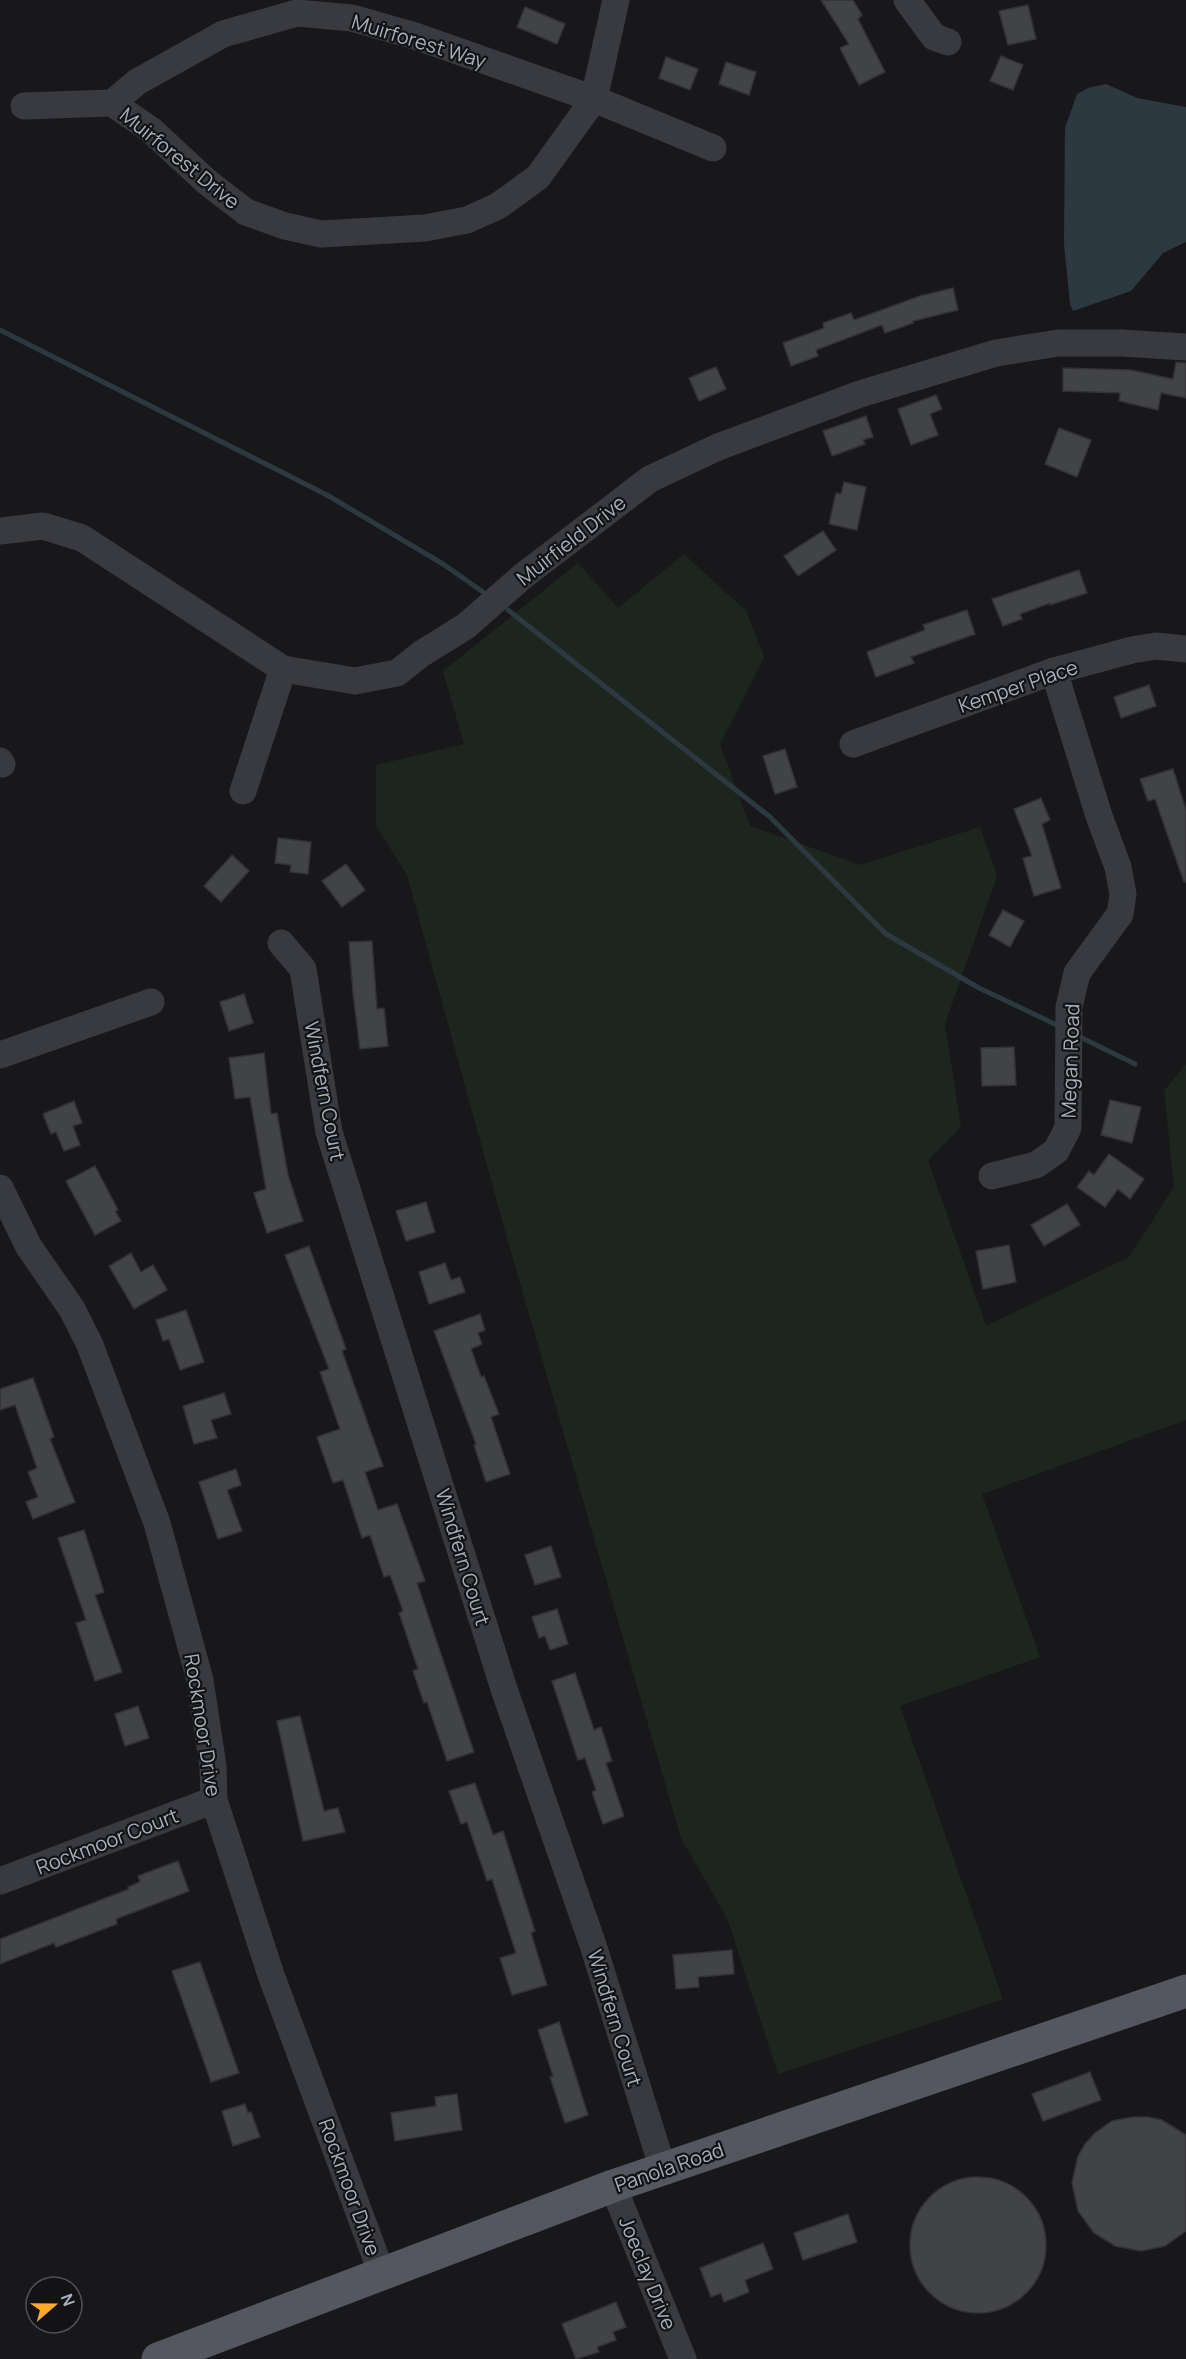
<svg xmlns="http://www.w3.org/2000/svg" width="1186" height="2359" viewBox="0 0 1186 2359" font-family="Manrope,sans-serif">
<rect width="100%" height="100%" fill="#18181a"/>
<path fill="#1d261e" d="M684 554 746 611 764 657 720 744 750 826 860 865 980 827 997 876 945 1024 961 1127 928 1160 986 1326 1129 1257 1174 1187 1164 1091 1186 1064V1420L982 1494 1040 1657 900 1706 1003 1999 778 2074 727 1918 681 1838 507 1238 407 875 376 826V765L464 744 443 671 578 563 618 608Z"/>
<path fill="#2d3940" d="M1106 84 1137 98 1186 107V242L1163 253 1131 291 1073 311 1070 304 1064 244 1065 128 1077 94 1088 88Z"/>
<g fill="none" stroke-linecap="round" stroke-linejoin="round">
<g stroke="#2d3940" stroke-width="5">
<path d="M0 330 327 495 443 564 483 592"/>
<path d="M508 610 770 817 886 934 979 988 1061 1027"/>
<path d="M1078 1036 1135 1064"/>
</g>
</g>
<g fill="#424347" stroke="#323237" stroke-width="1.5">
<path d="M821 0H853L862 15 858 19 885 72 859 85 840 48 849 44Z"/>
<path d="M1028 5 1036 39 1008 45 999 11Z"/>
<path d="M525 7 565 24 557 44 517 27Z"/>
<path d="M1001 56 1023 65 1013 90 990 81Z"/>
<path d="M666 57 698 69 690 90 659 78Z"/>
<path d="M726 62 756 72 749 95 719 84Z"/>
<path d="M953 288 958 310 913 321V323L885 333 882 325 816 350 818 356 791 366 783 343 824 328 823 323 851 313 854 320 920 296Z"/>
<path d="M1176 362 1186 363V398L1161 393 1158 410 1119 401 1120 393 1063 391V368L1131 370 1173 379Z"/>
<path d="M716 367 726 389 699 401 689 378Z"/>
<path d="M936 395 942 409 930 414 938 435 911 445 898 409Z"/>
<path d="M866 416 873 437 863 440 865 444 832 456 823 431Z"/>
<path d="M1059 428 1091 440 1077 477 1045 464Z"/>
<path d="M844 482 866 487 857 530 829 524 836 493 841 494Z"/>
<path d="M823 531 836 550 798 576 784 556Z"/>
<path d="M1079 570 1087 593 1050 605V603L1020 614 1022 619 1003 626 992 599Z"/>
<path d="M967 610 975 634 911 657 914 663 876 677 867 652 925 630 923 625Z"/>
<path d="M1149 685 1156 706 1121 718 1114 697Z"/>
<path d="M785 749 797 787 775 794 763 756Z"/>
<path d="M1173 769 1186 810V882H1184L1155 799 1148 801 1140 779Z"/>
<path d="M1041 798 1050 820 1042 824 1061 888 1034 896 1023 858 1032 856 1014 809Z"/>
<path d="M278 838 311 842 308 874 290 872 291 865 275 863Z"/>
<path d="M232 855 249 871 221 902 204 886Z"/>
<path d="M346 864 365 890 342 907 322 881Z"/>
<path d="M1003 910 1024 921 1010 947 989 935Z"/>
<path d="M372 941 377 1009 384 1008 388 1046 360 1049 353 993 349 942Z"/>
<path d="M244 994 253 1023 229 1031 220 1002Z"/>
<path d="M1014 1047 1016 1085 982 1086 981 1048Z"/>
<path d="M264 1053 271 1114 277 1113 288 1175 303 1221 267 1233 254 1193 266 1189 250 1097 235 1099 229 1058Z"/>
<path d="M1110 1100 1141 1107 1132 1143 1101 1135Z"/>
<path d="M74 1101 82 1123 73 1126 80 1145 64 1151 56 1132 51 1134 43 1114Z"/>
<path d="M1109 1154 1144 1179 1130 1199 1118 1189 1105 1207 1077 1187 1089 1171 1094 1175Z"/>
<path d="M95 1166 118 1210 115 1211 121 1221 95 1235 66 1181Z"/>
<path d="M426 1202 435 1232 406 1241 396 1211Z"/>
<path d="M1067 1204 1080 1225 1044 1246 1031 1225Z"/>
<path d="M1009 1245 1016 1282 983 1289 976 1251Z"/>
<path d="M309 1246 346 1349 342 1351 383 1466 365 1472 378 1510 397 1504 425 1581 417 1583 474 1752 447 1761 427 1702 424 1703 413 1671 418 1669 399 1613 403 1611 390 1575 384 1577 370 1535 362 1538 343 1480 333 1483 317 1437 340 1429 320 1372 329 1369 285 1255Z"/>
<path d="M131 1253 141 1272 153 1265 167 1290 134 1309 109 1266Z"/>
<path d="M445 1263 451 1280 460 1277 465 1292 429 1304 419 1272Z"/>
<path d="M186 1310 204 1362 180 1370 169 1339 163 1341 156 1320Z"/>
<path d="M480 1314 485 1330 478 1333 482 1344 471 1349 481 1377 484 1376 499 1414 491 1417 510 1474 486 1482 474 1445 476 1444 434 1331Z"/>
<path d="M33 1378 54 1437 50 1439 75 1502 33 1519 26 1502 38 1497 28 1472 37 1468 15 1405 0 1410V1389Z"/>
<path d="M224 1393 231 1414 211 1420 217 1438 194 1444 183 1406Z"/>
<path d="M236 1469 241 1485 227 1490 242 1531 218 1539 199 1482Z"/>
<path d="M84 1530 104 1592 95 1595 122 1672 95 1681 76 1623 86 1620 58 1538Z"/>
<path d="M551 1546 561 1577 535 1585 525 1555Z"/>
<path d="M557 1609 568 1644 550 1650 545 1636 539 1638 532 1617Z"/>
<path d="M575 1673 594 1730 601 1727 612 1761 606 1763 624 1816 603 1824 592 1792 596 1790 585 1758 578 1760 552 1681Z"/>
<path d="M138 1706 149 1738 125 1746 115 1714Z"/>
<path d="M300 1716 324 1811 338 1808 345 1832 303 1841 277 1721Z"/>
<path d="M475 1783 493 1835 503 1831 535 1931 531 1933 547 1985 512 1995 500 1958 516 1953 492 1879 487 1881 467 1822 461 1824 449 1791Z"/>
<path d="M178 1861 189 1891 116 1919 117 1924 56 1947 54 1943 0 1964V1939L129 1889 128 1887 140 1882 138 1876Z"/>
<path d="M732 1950 734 1974 698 1977 699 1987 676 1989 673 1955Z"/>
<path d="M200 1962 239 2073 211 2082 172 1971Z"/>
<path d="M559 2022 588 2115 565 2123 550 2077 553 2076 538 2030Z"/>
<path d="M1090 2072 1101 2100 1043 2121 1032 2094Z"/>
<path d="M457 2094 462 2130 395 2141 391 2113 436 2106 435 2097Z"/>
<path d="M245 2104 248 2113 251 2112 260 2137 233 2146 222 2111Z"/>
<path d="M1133 2117H1148L1162 2120 1186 2135V2231L1165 2246 1141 2251 1115 2246 1094 2233 1078 2211 1072 2183 1078 2156 1085 2144 1095 2133 1112 2121Z"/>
<circle cx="978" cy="2245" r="68"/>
<path d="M848 2214 857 2242 803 2260 794 2233Z"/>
<path d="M763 2243 773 2269 745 2280 749 2292 724 2302 721 2293 711 2297 700 2268Z"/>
<path d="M616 2302 626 2327 613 2332 616 2340 597 2347 599 2352 576 2359 562 2324Z"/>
</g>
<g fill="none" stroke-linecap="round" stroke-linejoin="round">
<g stroke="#393a40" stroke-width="27">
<path d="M907 0 934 37 948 42"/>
<path d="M112 103 151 130 207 182 246 212 285 226 321 234 425 228 467 220 498 206 538 177 594 99 616 0"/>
<path d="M24 106 112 103 137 82 223 34 297 13 352 18 415 36 594 99 713 148"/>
<path d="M0 531 43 526 82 538 283 669 355 681 397 673 421 654 466 626 523 576 650 479 718 447 860 394 996 353 1058 343H1121L1186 347"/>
<path d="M853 744 1054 671 1132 650 1156 646 1186 649"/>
<path d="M0 761 2 764"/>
<path d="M243 791 283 669"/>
<path d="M281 943 303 969 329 1132 504 1689 593 1945 663 2169"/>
<path d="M0 1055 151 1002"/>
<path d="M992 1176 1036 1165 1056 1151 1068 1128 1069 1007 1077 973 1120 914 1123 894 1118 867 1099 816 1054 671"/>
<path d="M0 1188 29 1247 72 1309 90 1345 157 1523 200 1680 213 1766 214 1800 271 1975 382 2274"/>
<path d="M0 1881 214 1800"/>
<path d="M613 2186 683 2359"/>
</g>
<path stroke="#54575f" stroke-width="33" d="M158 2359 613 2186 1186 1991"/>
</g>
<g text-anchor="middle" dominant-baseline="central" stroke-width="4.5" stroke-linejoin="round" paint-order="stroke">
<g font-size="20" fill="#a9b0bb" stroke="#131315">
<text transform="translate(419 41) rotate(17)">Muirforest Way</text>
<text transform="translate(180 158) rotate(39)">Muirforest Drive</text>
<text transform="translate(571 540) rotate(-38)">Muirfield Drive</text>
<text transform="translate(1018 686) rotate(-19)">Kemper Place</text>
<text transform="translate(1070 1061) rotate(-88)">Megan Road</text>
<text transform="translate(325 1091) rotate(79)">Windfern Court</text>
<text transform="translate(463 1557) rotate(73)">Windfern Court</text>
<text transform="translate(203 1725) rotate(81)">Rockmoor Drive</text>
<text transform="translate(107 1841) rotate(-21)">Rockmoor Court</text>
<text transform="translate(615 2018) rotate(73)">Windfern Court</text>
<text transform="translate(669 2167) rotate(-19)">Panola Road</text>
<text transform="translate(350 2187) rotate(70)">Rockmoor Drive</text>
<text transform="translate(648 2273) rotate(68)">Joeclay Drive</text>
</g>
</g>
<g transform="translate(54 2305) rotate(70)"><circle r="28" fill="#131315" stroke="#4f5257" stroke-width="1.5"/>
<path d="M0-4.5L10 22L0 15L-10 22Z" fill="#ffa92b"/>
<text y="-9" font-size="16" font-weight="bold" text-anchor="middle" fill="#a9b0bb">N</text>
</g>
</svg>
